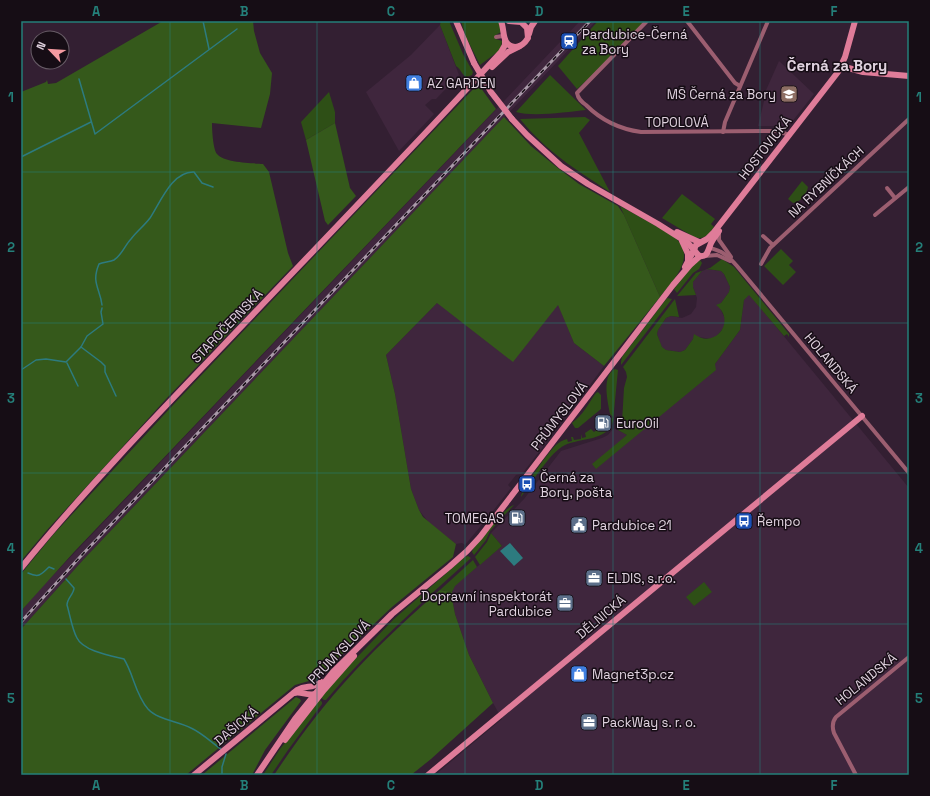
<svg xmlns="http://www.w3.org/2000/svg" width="930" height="796" viewBox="0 0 930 796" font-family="'Space Grotesk',sans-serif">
<rect width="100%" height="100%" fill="#331f32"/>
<g fill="#3f263d">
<path d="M580 21H596L83 560 21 629V611L42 587Z"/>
<path d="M440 25 459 75 436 99H432L425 105 434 114 399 151 366 92 411 55Z"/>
<path d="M779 61 814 94 791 123 783 126H758L765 97H763Z"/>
<path d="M707 269 721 271 724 274 730 287 729 292 721 303 720 308 726 321 725 326 716 337 712 339 698 337 693 339 685 350 680 352 666 350 662 348 657 334 658 330 666 318 671 316 682 318 691 314 696 307 697 298 693 287V282L702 271Z"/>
<path d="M749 294 909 488V775H435L502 719 493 703 469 655 455 614 452 598V592L454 586 502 546 491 533 524 499 561 451 602 438 608 435 614 428 633 438 715 364 740 330 744 300Z"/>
<path d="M437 303 558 304 574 343 604 366 587 389 584 387 556 423 560 424 558 427H554L551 432 552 435 522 474 516 475 508 485 511 488 489 516 465 545 462 543 456 544 429 523 419 510 411 489 395 394 386 355Z"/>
</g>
<g fill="#2e4f16">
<path d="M441 21H449L463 54 473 72 472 75 467 77C462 76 461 69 456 66L440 25Z"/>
<path d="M461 21H499L501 32 496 35V39L502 41 501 47 497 54 496 53 480 65 466 37Z"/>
<path d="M598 21H646L597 71 577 89 558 66Z"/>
<path d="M550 75 586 110C567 112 533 117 516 112Z"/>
<path d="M329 92 335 112V123L306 140 301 122Z"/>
<path d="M585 117 590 120 579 133 610 192C575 169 547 152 520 119Z"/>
<path d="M802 181 808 187C807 193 800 203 793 203L788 199Z"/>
<path d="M682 194 715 219 711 224 714 227C709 235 704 240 694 237L662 218Z"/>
<path d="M620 206 669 233C700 253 676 277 660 297Z"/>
<path d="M781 249 793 261 789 265 796 272 783 285 764 266Z"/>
<path d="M722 259 734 267 789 334V337L787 334 784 336 749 295 744 300 740 330 715 364 716 370 596 469 592 464 627 435 618 430 622 422 624 388 627 377 626 372 623 367 675 299 679 317 671 316 666 318 658 330 657 334 662 347 666 350 680 352 685 350 693 339 694 334C715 350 737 321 716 305L721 303 729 292 730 287 724 274 721 271 707 269 702 271 693 282V287L696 295 677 296 696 273 710 268Z"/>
<path d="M700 260 702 263 699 269 693 273 677 293 674 289 694 264Z"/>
<path d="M667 298 672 299 621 365V362L622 357Z"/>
<path d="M615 369 618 370 613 421C608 441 580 438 565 445 551 451 531 484 521 497 521 490 549 451 556 445 559 442 563 440 567 439L568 442 572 441 571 437H573L574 440 581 439V434L582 438 586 437 585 433 591 429 594 432 598 429 596 426 597 424 601 429 609 423 608 422 613 417 610 414C608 402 601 376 615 369Z"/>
<path d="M598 392 601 395V409L578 428H575L572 423C583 415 588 404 596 393Z"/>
<path d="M514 505 490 531 486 540 474 555 472 552 473 549C482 539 503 508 514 505Z"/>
<path d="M491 533 502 546 480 565 475 557 487 542Z"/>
<path d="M468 556 471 558C420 604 370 648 326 700H324L320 697 336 679 394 619 465 557Z"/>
<path d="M473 560 477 567 455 586 452 592 440 590Z"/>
<path d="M704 582 712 592 694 606 686 597Z"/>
<path d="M319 699 322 702V704L288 750 271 775H263L280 749Z"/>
</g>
<g fill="#35591b">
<path d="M163 21H253L254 31 260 53 272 73 270 94 261 128 212 123C212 130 213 149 217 154 224 163 252 163 263 164L269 172 288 253 293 266 166 399 47 530 21 561V92L46 82 47 80 48 84 56 83Z"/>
<path d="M478 84 496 109 74 552 21 611V574L53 535 173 405Z"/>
<path d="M504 117 531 146 554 165 579 184 618 206 624 215 660 297 604 366 574 343 558 305 513 362 437 303 386 355 395 394 411 489 419 510 423 517 456 544 453 557 392 607 314 681H309L295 685 186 775H21V629L83 560Z"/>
<path d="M335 123 350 188 356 196 328 225 325 221 306 140Z"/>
<path d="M440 590 452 592V598L455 614 469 655 493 703 431 759 411 775H274C298 739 324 704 354 672 381 643 410 616 440 590Z"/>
<path d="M296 697 300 699 301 701 265 750 252 775H202Z"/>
</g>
<path fill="#2d7b7f" d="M510 543 523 558 514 566 500 551Z"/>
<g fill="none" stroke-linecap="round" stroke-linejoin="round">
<g stroke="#2d7b7f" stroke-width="1.5">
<path d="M203 21 209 49"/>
<path d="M79 79 95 134 237 29"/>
<path d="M21 157 91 122"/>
<path d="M102 305C100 288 91 283 99 264 103 262 110 262 114 260 122 255 125 245 131 239 137 231 144 226 150 218 160 203 172 171 194 172L202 183 213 187"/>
<path d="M81 347 101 362 105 366V372L116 396"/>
<path d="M67 363 78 386"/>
<path d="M21 370 36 360 46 359 66 362 81 347 87 336 103 324 101 312 102 308"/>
<path d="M28 573C39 578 41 575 49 567L54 569"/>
<path d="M66 579 74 588C74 594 67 598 67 605 70 615 72 629 77 638 83 651 112 656 124 659 134 675 135 694 148 709 158 720 178 721 191 728 202 733 211 742 221 749"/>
<path d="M222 775V767L226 754"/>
</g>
<g stroke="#9c5e70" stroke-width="4">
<path d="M647 21 577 93C578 99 582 102 586 105 602 121 619 129 641 132L771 131H778L789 135"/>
<path d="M687 21 735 83 740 86"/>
<path d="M496 37 503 36"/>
<path d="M723 132 725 122 768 21"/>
<path d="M887 188 895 198"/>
<path d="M875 215 909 187"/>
<path d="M719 232V240L731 257"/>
<path d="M763 236 773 245"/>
<path d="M709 248C722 250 729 257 737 266L909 473"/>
<path d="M705 256 717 255 730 261"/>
<path d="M761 264 770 248 909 119"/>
<path d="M856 775 834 733C832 727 832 722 836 717L909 657"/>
</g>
<g stroke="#df7c99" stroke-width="6">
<path d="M456 21 474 63"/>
<path d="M501 21C505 30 501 46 515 47 521 47 525 43 528 38L527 28 521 22 509 21"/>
<path d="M529 34 531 27 535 21"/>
<path d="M841 66 863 72 909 76"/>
<path d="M492 67 508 52 520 46"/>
<path d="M512 119 527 135 561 166 588 184 658 224 688 243 699 256C707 257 707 253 710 246 711 241 716 236 719 231"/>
<path d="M677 232 699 242"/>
<path d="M682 241 688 254V261"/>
<path d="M685 267 694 250 696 245 707 239 714 232 838 72 845 57 855 21"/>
<path d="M21 568C83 492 151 421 219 350 313 251 408 153 501 52L505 45V40"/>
<path d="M294 693C302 691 305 696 316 694"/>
<path d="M285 740 324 690 354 656"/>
<path d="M194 775 297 690C307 684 311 690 321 682"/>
<path d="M257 775 295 719 333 672 392 614 449 567 467 551 480 537 673 285 690 265 700 256"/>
<path d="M428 775 862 416"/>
</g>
<defs>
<path id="rail" d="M21 622 80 557 590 21"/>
</defs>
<use href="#rail" stroke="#a999a8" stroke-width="3"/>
<use href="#rail" stroke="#160d15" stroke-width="1.5" stroke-dasharray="4.5" stroke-linecap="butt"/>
<path stroke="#df7c99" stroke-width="6" d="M474 63 491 92 512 119"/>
</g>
<path fill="none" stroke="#247f79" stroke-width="1" stroke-opacity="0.55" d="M170 21V775M317 21V775M465 21V775M613 21V775M760 21V775M21 172H909M21 323H909M21 473H909M21 624H909"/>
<defs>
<symbol id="station-square" viewBox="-11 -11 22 22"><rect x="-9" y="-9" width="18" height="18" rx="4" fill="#1a4fb4" stroke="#160d15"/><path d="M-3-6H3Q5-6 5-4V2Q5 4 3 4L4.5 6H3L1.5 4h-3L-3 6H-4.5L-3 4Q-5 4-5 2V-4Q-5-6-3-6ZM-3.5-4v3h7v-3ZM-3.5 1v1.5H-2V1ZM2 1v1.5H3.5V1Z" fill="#fff"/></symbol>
<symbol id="shop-square" viewBox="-11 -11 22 22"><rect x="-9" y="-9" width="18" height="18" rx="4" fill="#3f7fe0" stroke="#160d15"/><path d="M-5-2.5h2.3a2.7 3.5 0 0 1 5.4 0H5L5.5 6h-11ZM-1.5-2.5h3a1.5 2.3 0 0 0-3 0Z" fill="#fff"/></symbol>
<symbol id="school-square" viewBox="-11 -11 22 22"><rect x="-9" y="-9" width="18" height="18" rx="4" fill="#8d6e63" stroke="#160d15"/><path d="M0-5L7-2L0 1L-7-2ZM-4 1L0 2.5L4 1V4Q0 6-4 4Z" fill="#fff"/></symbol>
<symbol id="fuel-square" viewBox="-11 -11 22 22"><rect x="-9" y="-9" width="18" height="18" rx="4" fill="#5c6f8a" stroke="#160d15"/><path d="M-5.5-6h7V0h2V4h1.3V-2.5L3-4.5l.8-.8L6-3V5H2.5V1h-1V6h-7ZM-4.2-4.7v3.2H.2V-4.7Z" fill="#fff"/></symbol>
<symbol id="bus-square" viewBox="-11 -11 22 22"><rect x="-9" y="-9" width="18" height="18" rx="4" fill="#1a4fb4" stroke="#160d15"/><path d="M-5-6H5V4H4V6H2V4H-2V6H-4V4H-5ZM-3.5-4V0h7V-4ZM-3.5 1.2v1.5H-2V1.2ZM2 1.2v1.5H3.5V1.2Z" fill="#fff"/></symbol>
<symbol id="civic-square" viewBox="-11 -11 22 22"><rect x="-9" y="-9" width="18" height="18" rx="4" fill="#5c6f8a" stroke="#160d15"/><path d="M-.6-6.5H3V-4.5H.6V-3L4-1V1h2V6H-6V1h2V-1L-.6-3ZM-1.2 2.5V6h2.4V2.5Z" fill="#fff"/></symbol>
<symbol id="office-square" viewBox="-11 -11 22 22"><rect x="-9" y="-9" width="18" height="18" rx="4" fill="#5c6f8a" stroke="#160d15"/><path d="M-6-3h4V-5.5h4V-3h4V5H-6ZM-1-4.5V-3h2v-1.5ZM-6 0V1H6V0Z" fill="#fff"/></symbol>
</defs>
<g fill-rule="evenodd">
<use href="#station-square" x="559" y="31" width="20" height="20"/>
<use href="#shop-square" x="404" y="73" width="20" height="20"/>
<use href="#school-square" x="779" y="84" width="20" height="20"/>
<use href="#fuel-square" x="593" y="413" width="20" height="20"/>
<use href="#bus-square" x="517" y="474" width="20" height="20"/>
<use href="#fuel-square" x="507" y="508" width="20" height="20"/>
<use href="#bus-square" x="734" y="511" width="20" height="20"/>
<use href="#civic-square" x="569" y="515" width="20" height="20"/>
<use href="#office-square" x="584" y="568" width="20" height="20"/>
<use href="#office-square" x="555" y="593" width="20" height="20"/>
<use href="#shop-square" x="569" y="664" width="20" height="20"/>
<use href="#office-square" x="579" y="712" width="20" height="20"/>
</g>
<g text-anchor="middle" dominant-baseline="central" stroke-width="3" stroke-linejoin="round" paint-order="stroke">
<g font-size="13" fill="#e0d2df" stroke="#160d15" text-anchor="start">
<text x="582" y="34">Pardubice-Černá<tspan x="582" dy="15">za Bory</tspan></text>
<text x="427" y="83">AZ GARDEN</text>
<text x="776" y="94" text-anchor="end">MŠ Černá za Bory</text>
<text x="616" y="423">EuroOil</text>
<text x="540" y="477">Černá za<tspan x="540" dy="15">Bory, pošta</tspan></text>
<text x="504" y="518" text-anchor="end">TOMEGAS</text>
<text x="757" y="521">Řempo</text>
<text x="592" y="525">Pardubice 21</text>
<text x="607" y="578">ELDIS, s.r.o.</text>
<text x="552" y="596" text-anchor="end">Dopravní inspektorát<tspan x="552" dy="15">Pardubice</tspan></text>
<text x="592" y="674">Magnet3p.cz</text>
<text x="602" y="722">PackWay s. r. o.</text>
</g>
<g font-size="13" fill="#e0d2df" stroke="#160d15">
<text x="677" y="122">TOPOLOVÁ</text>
<text transform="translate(765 148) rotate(-52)">HOSTOVICKÁ</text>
<text transform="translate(826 182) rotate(-43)">NA RYBNÍČKÁCH</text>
<text transform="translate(227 326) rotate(-46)">STAROČERNSKÁ</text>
<text transform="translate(831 363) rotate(50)">HOLANDSKÁ</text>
<text transform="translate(559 416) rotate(-52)">PRŮMYSLOVÁ</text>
<text transform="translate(601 617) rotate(-40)">DĚLNICKÁ</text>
<text transform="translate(339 652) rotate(-46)">PRŮMYSLOVÁ</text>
<text transform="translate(866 679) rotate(-39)">HOLANDSKÁ</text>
<text transform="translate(236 726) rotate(-40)">DAŠICKÁ</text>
</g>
<g font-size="15" font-weight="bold" fill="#e0d2df" stroke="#160d15">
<text x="837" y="65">Černá za Bory</text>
</g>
</g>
<rect width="930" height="796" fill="none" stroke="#160d15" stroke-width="44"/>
<g transform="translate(50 50) rotate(295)"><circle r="19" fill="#160d15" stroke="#675c66"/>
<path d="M0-3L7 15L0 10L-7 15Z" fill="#f49aa0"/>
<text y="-6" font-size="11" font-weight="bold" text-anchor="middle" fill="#e0d2df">N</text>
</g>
<rect x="22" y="22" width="886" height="752" fill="none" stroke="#247f79" stroke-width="1.5"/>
<g font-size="13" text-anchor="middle" font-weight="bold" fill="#247f79">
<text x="96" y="16">A</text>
<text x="244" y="16">B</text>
<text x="391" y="16">C</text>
<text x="539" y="16">D</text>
<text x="686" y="16">E</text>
<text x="834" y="16">F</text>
<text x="11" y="102">1</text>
<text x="919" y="102">1</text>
<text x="11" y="252">2</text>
<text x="919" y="252">2</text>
<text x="11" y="403">3</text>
<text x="919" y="403">3</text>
<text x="11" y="553">4</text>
<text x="919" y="553">4</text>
<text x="11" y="703">5</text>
<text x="919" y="703">5</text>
<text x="96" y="790">A</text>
<text x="244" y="790">B</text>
<text x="391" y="790">C</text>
<text x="539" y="790">D</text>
<text x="686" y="790">E</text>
<text x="834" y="790">F</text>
</g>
</svg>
